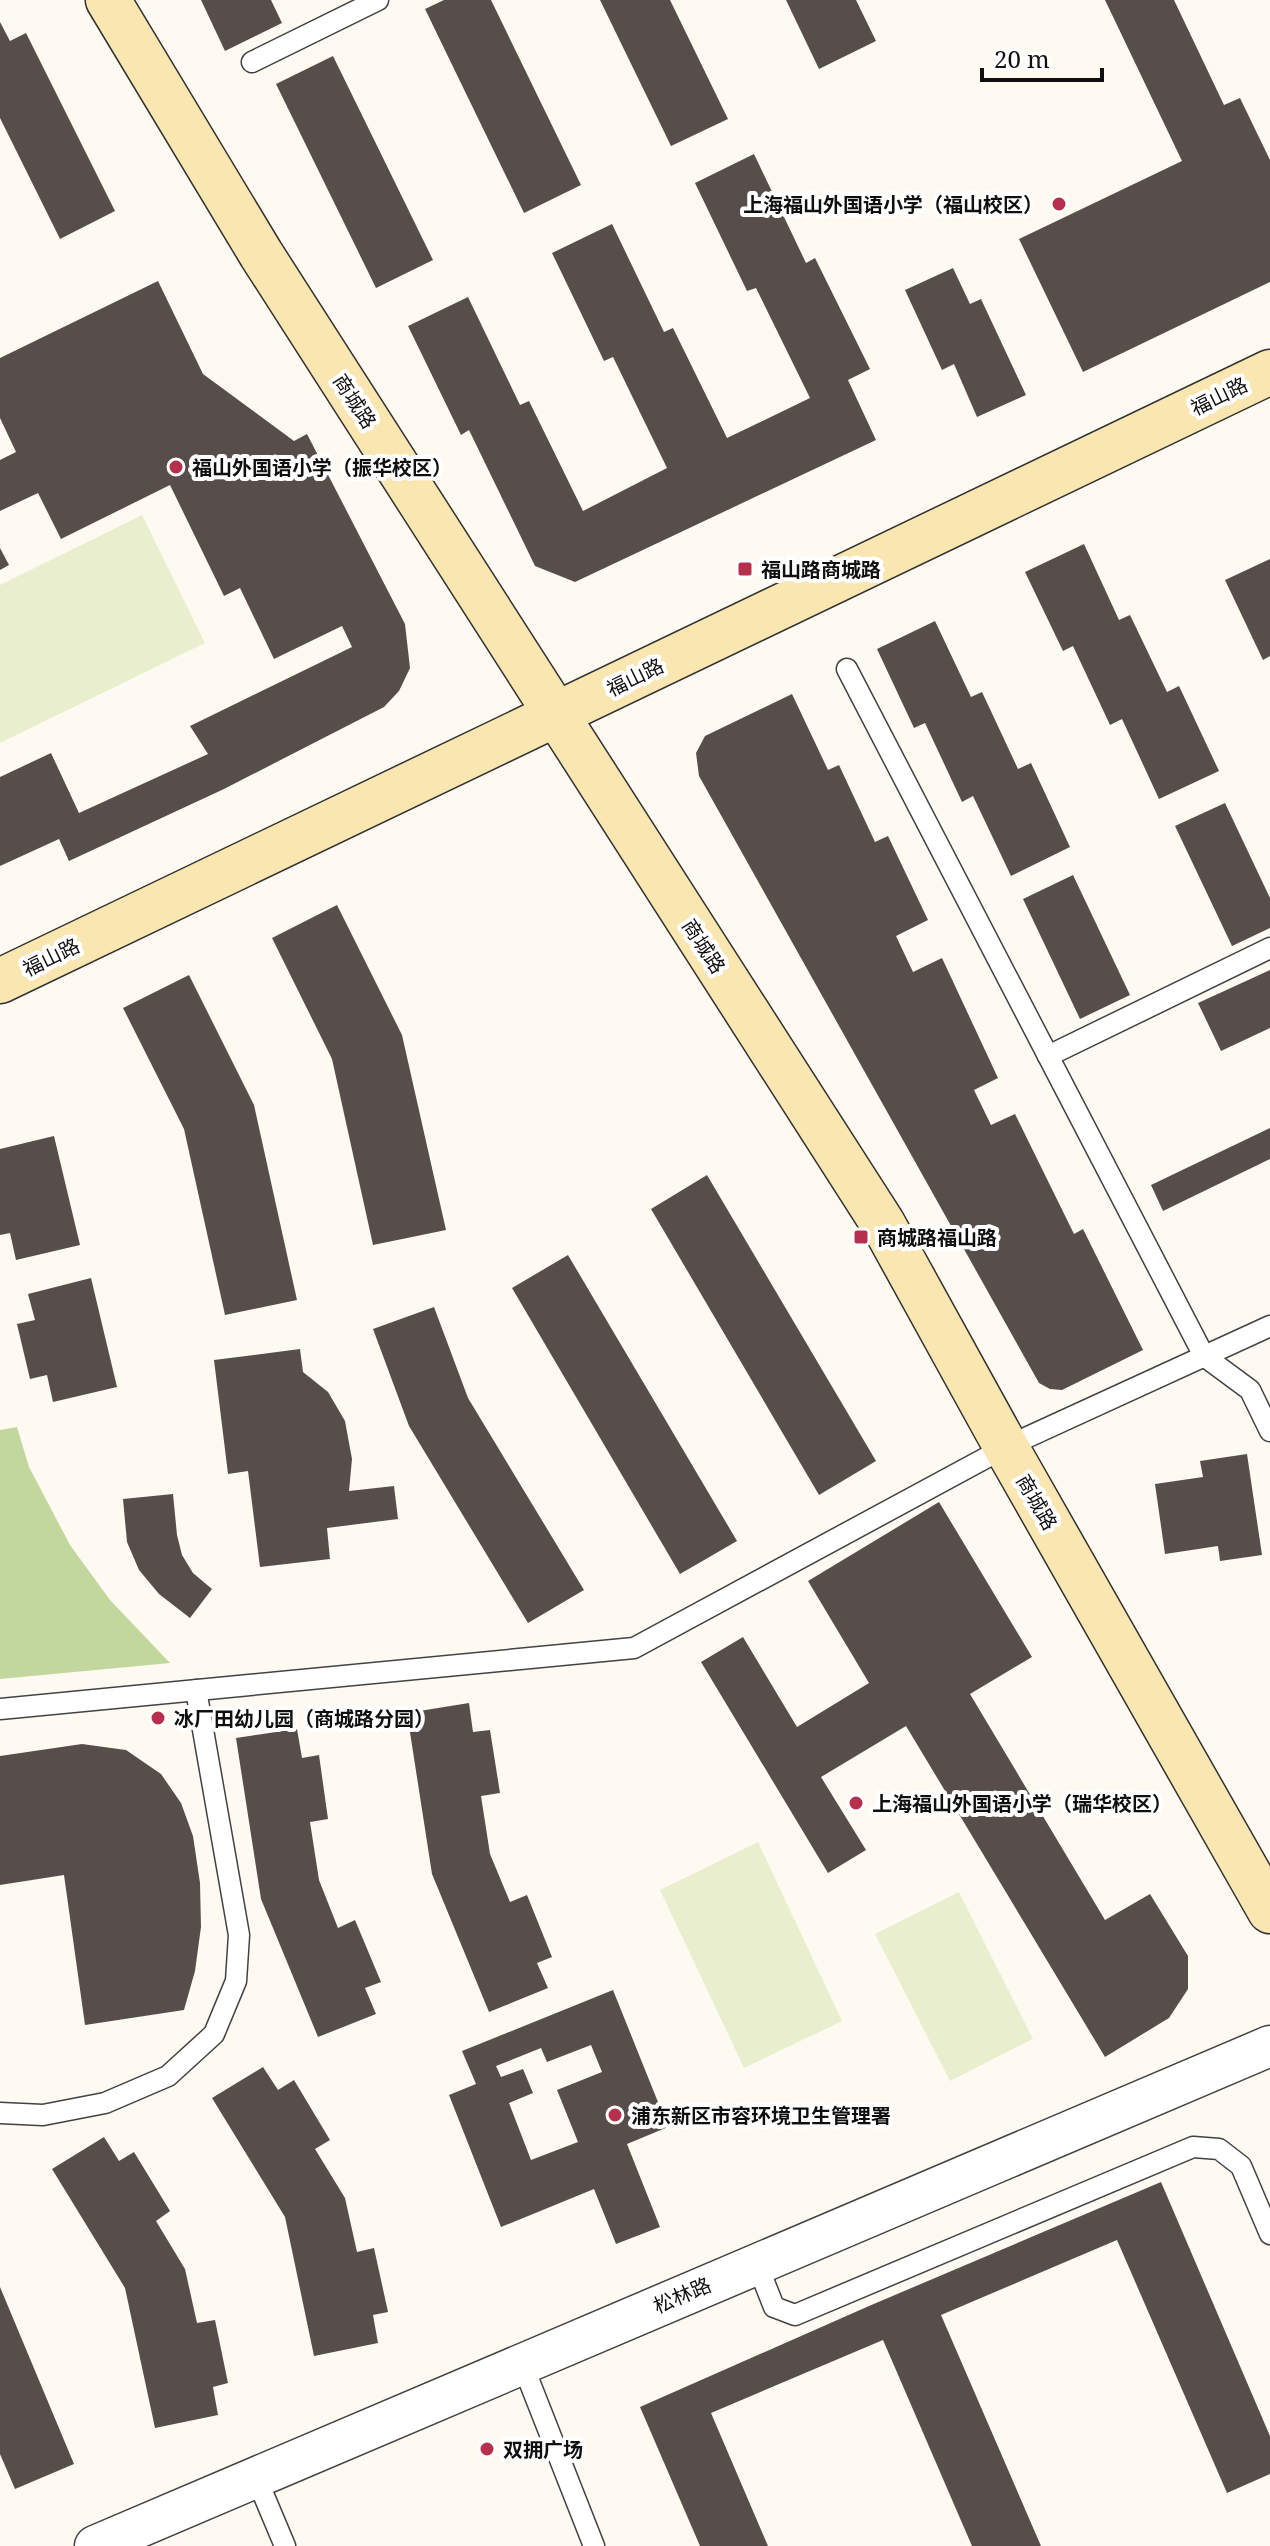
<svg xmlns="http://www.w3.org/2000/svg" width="1270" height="2546" viewBox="0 0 1270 2546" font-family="'Noto Serif','Noto Sans SC',serif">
<rect width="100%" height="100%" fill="#fefaf2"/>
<path fill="#c1d79d" d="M17 1427 29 1467 70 1545 110 1600 170 1663 0 1679V1430Z"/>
<g fill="#e9efce">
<path d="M142 515 205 643 0 743V585Z"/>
<path d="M758 1842 842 2021 744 2068 660 1890Z"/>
<path d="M959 1892 1033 2039 950 2081 875 1934Z"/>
</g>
<g fill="#574e4c" fill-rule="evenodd">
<path d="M201 0H271L282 23 225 51Z"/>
<path d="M444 0H491L581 185 524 213 425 9Z"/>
<path d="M600 0H670L728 119 671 146Z"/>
<path d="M786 0H856L876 41 819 69Z"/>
<path d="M1105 0H1174L1224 105 1240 98 1270 160V282L1083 372 1019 239 1182 161Z"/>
<path d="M0 22 10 41 26 33 115 211 60 239 0 118Z"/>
<path d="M333 56 433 260 376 288 276 84Z"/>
<path d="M754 154 806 263 815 258 870 369 848 380 876 440 575 582 535 566 469 430 461 435 408 326 468 297 520 405 529 401 583 511 667 468 613 357 604 361 552 253 612 224 664 332 673 328 727 438 810 398 756 288 747 291 695 183Z"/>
<path d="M953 268 970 304 981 299 1026 395 977 417 954 364 942 370 905 290Z"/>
<path d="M158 281 203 374 294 441 307 434 405 624 410 668 399 691 384 707 224 789 69 861 59 839 0 866V777L51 753 79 813 208 754 190 726 352 647 342 626 274 659 240 588 224 596 170 485 61 539 38 493 0 511V460L16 452 0 418V358Z"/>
<path d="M1084 544 1119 620 1130 615 1167 692 1179 686 1219 771 1159 799 1122 719 1110 725 1073 646 1063 651 1025 572Z"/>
<path d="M0 548 9 565 0 570Z"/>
<path d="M1270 559V656L1263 660 1225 580Z"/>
<path d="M935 621 971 697 982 692 1018 769 1031 763 1070 847 1011 876 973 796 962 802 925 723 914 728 877 649Z"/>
<path d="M792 694 828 770 839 765 875 842 888 836 928 920 896 936 913 972 942 958 998 1078 974 1090 991 1125 1015 1114 1074 1234 1083 1229 1143 1350 1062 1390 1050 1389 1039 1383 699 776 696 753 705 736Z"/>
<path d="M1225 803 1270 898V928L1232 946 1175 826Z"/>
<path d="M1073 875 1130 995 1080 1019 1023 899Z"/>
<path d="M337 905 402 1035 446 1230 373 1245 332 1059 272 938Z"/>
<path d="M1270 970V1028L1221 1051 1198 1003Z"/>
<path d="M189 975 254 1105 297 1300 225 1315 184 1129 123 1008Z"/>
<path d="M1270 1128V1159L1163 1211 1151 1185Z"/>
<path d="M54 1136 80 1245 16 1260 10 1233 0 1235V1149Z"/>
<path d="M707 1175 876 1461 819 1495 651 1209Z"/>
<path d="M568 1255 737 1541 680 1574 512 1288Z"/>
<path d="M91 1278 117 1387 53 1402 47 1375 30 1379 17 1324 35 1320 28 1294Z"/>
<path d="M434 1307 468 1398 584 1590 528 1623 409 1426 373 1329Z"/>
<path d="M300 1349 303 1372 328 1392 345 1421 352 1459 349 1491 394 1486 398 1519 327 1528 330 1559 260 1567 248 1471 228 1474 214 1360Z"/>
<path d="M1247 1454 1262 1555 1220 1561 1218 1546 1165 1554 1155 1484 1203 1477 1200 1461Z"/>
<path d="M173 1494 177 1535 182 1555 193 1573 212 1589 190 1618 159 1594 139 1570 127 1542 123 1499Z"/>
<path d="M939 1502 1032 1657 970 1694 1105 1920 1150 1894 1188 1956V1989L1169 2018 1105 2057 906 1726 821 1777 866 1850 828 1873 701 1662 743 1637 797 1727 869 1683 808 1581Z"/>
<path d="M469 1703 473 1732 490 1730 500 1793 481 1796 490 1854 510 1902 527 1895 552 1957 537 1963 548 1988 489 2012 432 1874 407 1713Z"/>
<path d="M297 1729 302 1758 319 1755 328 1819 310 1822 319 1880 338 1928 355 1920 381 1982 365 1988 376 2014 318 2037 261 1899 236 1738Z"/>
<path d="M82 1744 126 1750 161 1774 181 1803 193 1836 200 1883 201 1927 195 1971 184 2010 85 2025 64 1875 0 1885V1756Z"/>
<path d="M613 1990 668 2127 627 2144 660 2227 616 2244 594 2189 501 2227 449 2095 476 2084 462 2051ZM591 2045 602 2072 557 2090 578 2142 531 2160 509 2103 533 2093 523 2069 501 2077 496 2066 541 2048 547 2062Z"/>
<path d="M263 2067 278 2090 294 2080 330 2140 315 2149 345 2198 357 2252 374 2248 388 2312 373 2315 378 2343 314 2356 285 2217 212 2098Z"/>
<path d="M104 2137 119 2161 134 2152 170 2211 156 2221 185 2269 197 2323 215 2320 228 2383 213 2387 218 2415 155 2428 125 2288 52 2169Z"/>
<path d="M1161 2182 1270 2436V2474L1227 2493 1117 2240 941 2315 1041 2546H972L883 2340 711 2413 768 2546H700L640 2407 869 2306Z"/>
<path d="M0 2287 74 2464 15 2489 0 2454Z"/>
</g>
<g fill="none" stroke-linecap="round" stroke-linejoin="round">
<defs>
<g id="lane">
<path d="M252 62 378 0"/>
<path d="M847 669 1204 1356 1250 1390 1270 1431"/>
<path d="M1048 1056 1270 948"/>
<path d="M0 1709 634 1648 1006 1447 1270 1326"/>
<path d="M0 2113 43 2115 105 2103 168 2076 214 2034 236 1981 239 1935 196 1690"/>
<path d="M757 2264 774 2307 795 2315 1193 2147 1219 2149 1241 2166 1270 2234"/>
<path d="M522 2363 594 2546"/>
<path d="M256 2477 285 2546"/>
</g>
<path id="street" d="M95 2546 1270 2046"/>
<g id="secondary">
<path d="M108 0 261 254 883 1224 1006 1447 1270 1911"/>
<path d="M0 981 1270 372"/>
</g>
</defs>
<use href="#lane" stroke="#424242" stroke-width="23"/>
<use href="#street" stroke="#424242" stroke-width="43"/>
<use href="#secondary" stroke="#313131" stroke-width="47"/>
<use href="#lane" stroke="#fff" stroke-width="20"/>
<use href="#street" stroke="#fff" stroke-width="40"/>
<use href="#secondary" stroke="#fae6b1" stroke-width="44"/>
</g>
<g fill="#b62f4c" stroke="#fff" stroke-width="3">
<circle cx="1059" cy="204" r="8"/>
<circle cx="176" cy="467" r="8"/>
<rect x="737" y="561" width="16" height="16" rx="4"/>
<rect x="853" y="1229" width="16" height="16" rx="4"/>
<circle cx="158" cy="1718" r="8"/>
<circle cx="856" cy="1803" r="8"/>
<circle cx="615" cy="2115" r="8"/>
<circle cx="487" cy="2449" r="8"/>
</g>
<g text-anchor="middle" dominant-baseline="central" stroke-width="8" stroke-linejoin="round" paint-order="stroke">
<g font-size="20" font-weight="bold" fill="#0f0f0f" stroke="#fff" text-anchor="start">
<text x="1043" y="204" text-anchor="end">上海福山外国语小学（福山校区）</text>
<text x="192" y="467">福山外国语小学（振华校区）</text>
<text x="761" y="569">福山路商城路</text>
<text x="877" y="1237">商城路福山路</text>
<text x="174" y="1718">冰厂田幼儿园（商城路分园）</text>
<text x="872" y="1803">上海福山外国语小学（瑞华校区）</text>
<text x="631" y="2115">浦东新区市容环境卫生管理署</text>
<text x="503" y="2449">双拥广场</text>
</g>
<g font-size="20" fill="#0f0f0f" stroke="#fff">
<text transform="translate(1219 396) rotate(-26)">福山路</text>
<text transform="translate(355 401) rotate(57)">商城路</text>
<text transform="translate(635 677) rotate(-26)">福山路</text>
<text transform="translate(704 946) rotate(57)">商城路</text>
<text transform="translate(51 957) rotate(-26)">福山路</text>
<text transform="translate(1037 1502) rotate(60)">商城路</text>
<text transform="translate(682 2295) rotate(-23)">松林路</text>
</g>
</g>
<path d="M982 68v12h120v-12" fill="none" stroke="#0f0f0f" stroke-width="4"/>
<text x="994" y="68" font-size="24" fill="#0f0f0f" stroke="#ffffff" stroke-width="6" paint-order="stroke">20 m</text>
</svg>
